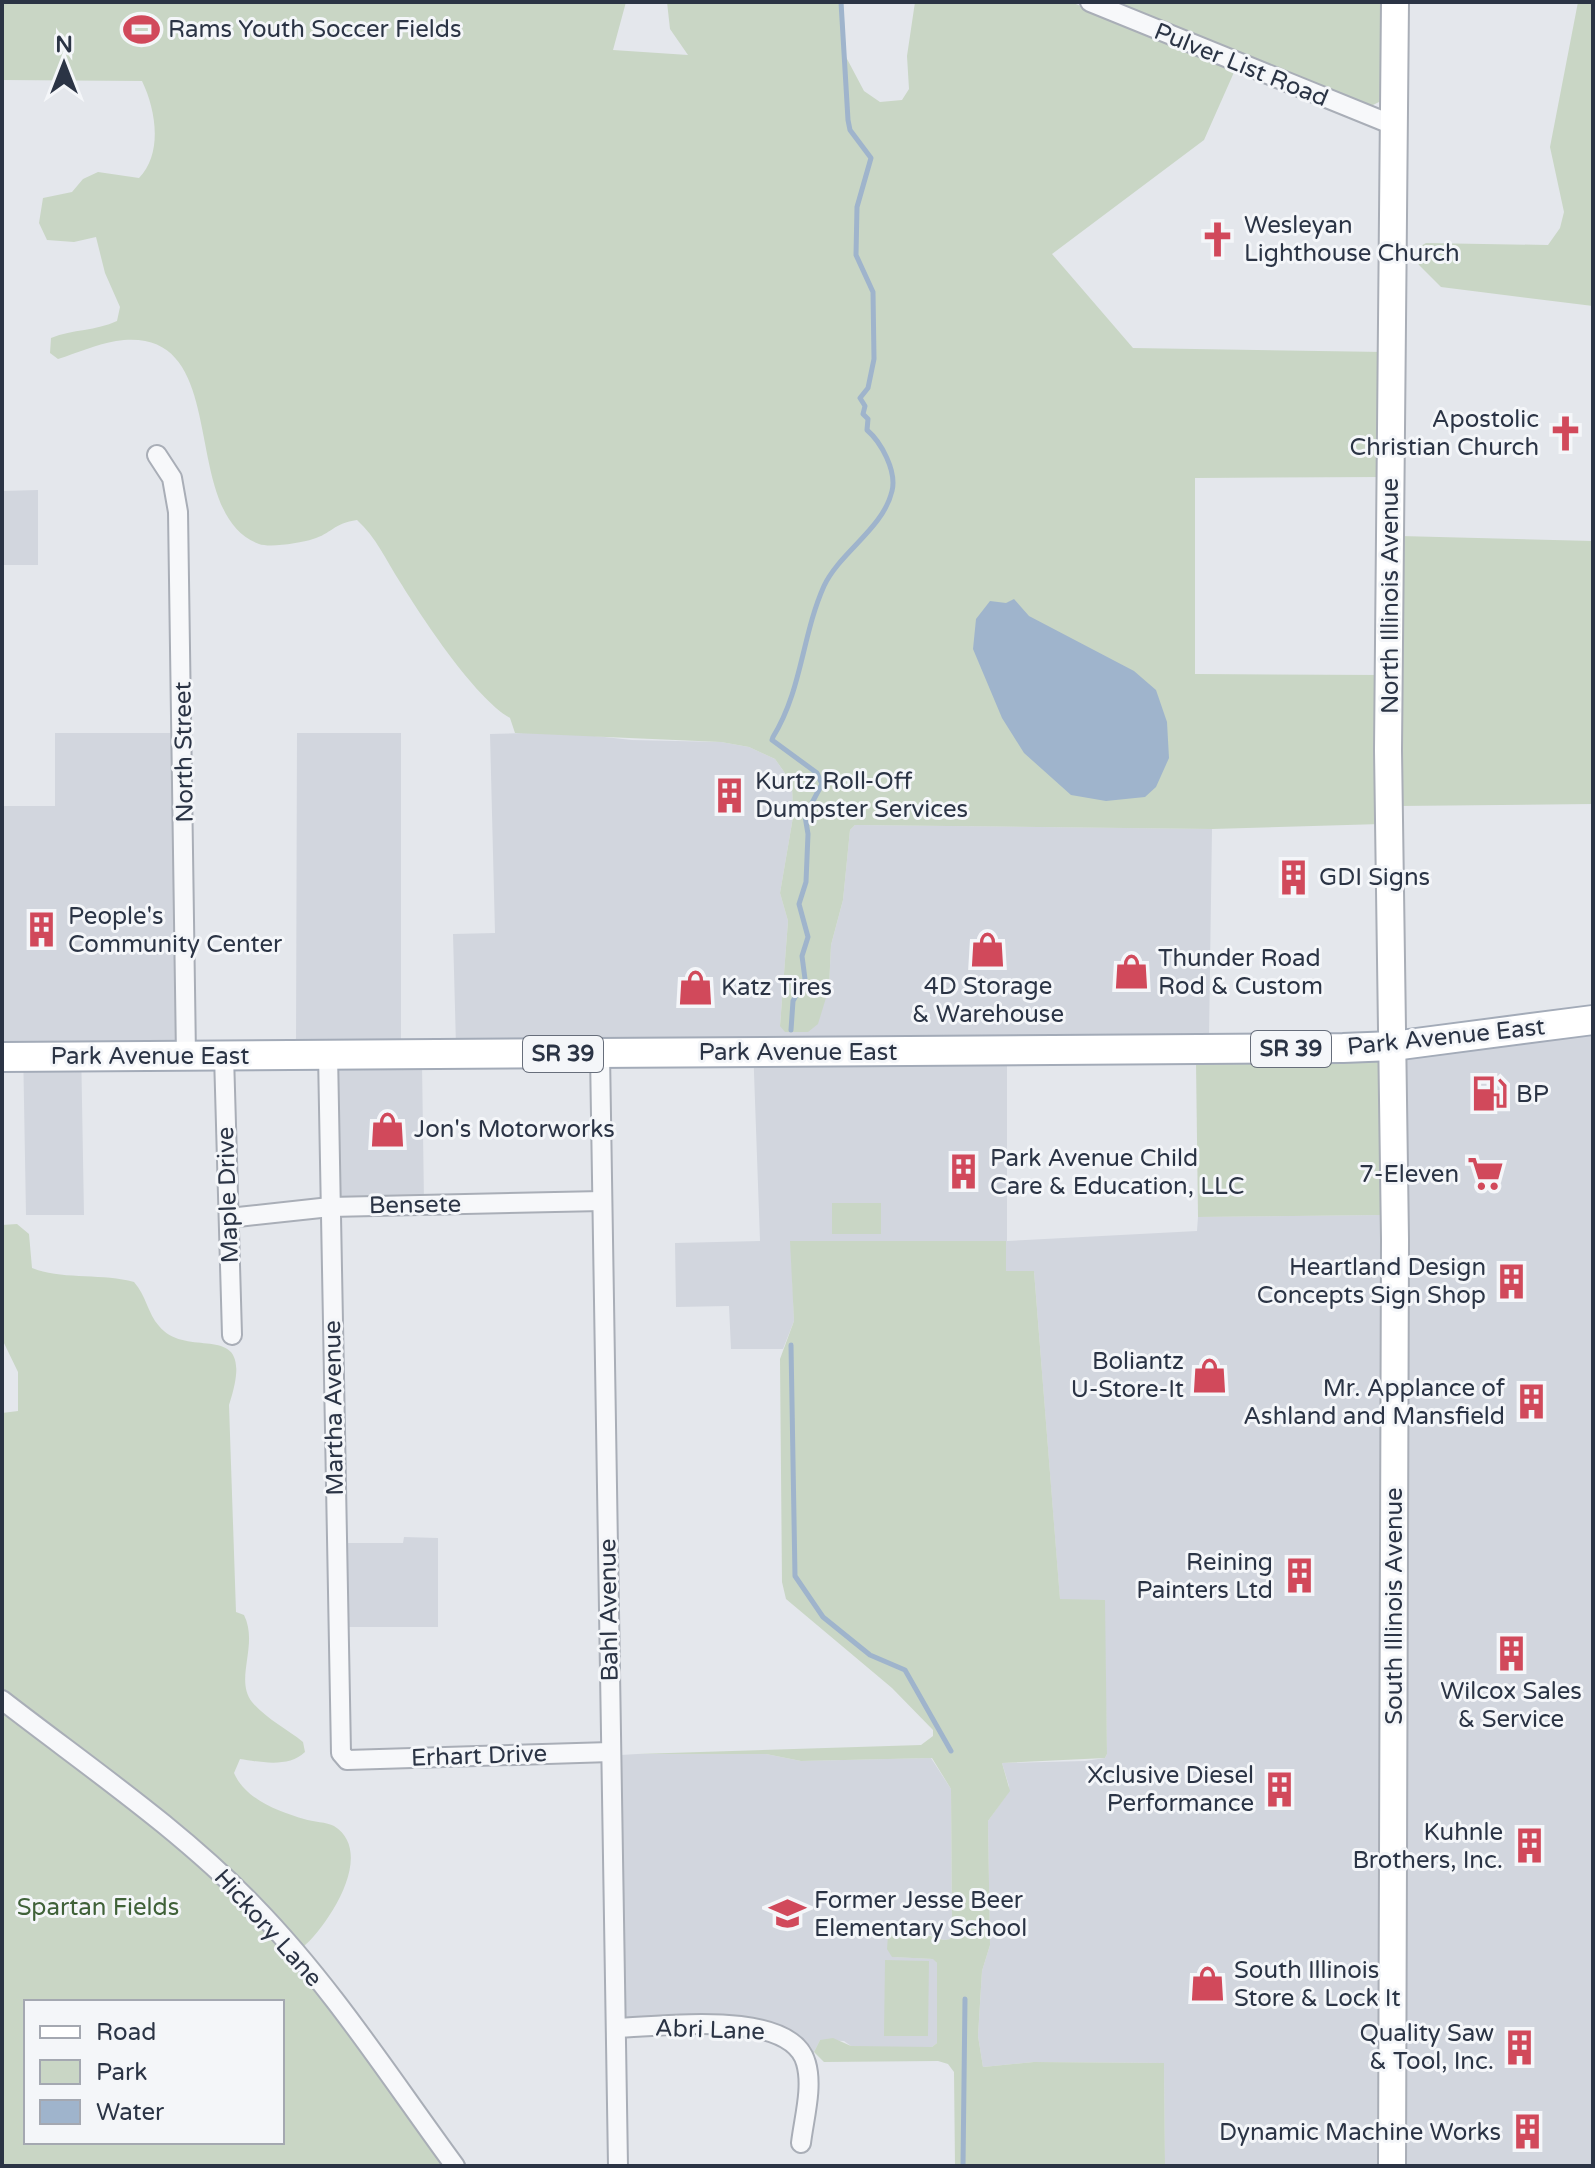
<svg xmlns="http://www.w3.org/2000/svg" width="1595" height="2168" viewBox="0 0 1595 2168" font-family="'Varela Round',sans-serif">
<rect width="100%" height="100%" fill="#e4e7ec"/>
<g fill="#d2d6de">
<path d="M38 490V565H2V491Z"/>
<path d="M558 732 632 740 721 742 749 747 775 759 792 783 793 817 780 893 788 921 780 1026 829 988 831 945 843 900 850 830 855 825 1212 829 1209 1038 1007 1044V1241L1197 1231 1198 1217 1384 1215 1383 1060 1593 1033V2166H1165L1164 2063 1034 2062 983 2067 978 2036 982 1971 990 1945 988 1821 1008 1793 1009 1786 1002 1763 1085 1761 1105 1758 1107 1754 1104 1600H1060L1034 1271 1006 1272V1242H791L794 1321 783 1349H731L729 1306 676 1307 675 1243 760 1241 753 1045 456 1046 453 934 495 933 490 734Z"/>
<path d="M55 733H175L180 1044 81 1045 84 1215H26L23 1045H2V806H55Z"/>
<path d="M297 733H401V1062L422 1063 424 1202 337 1204 334 1047H296Z"/>
<path d="M404 1537 438 1538V1627H346L344 1543H403Z"/>
<path d="M637 1754H766L801 1761 931 1758 951 1789 952 1933 950 1939 944 1940 918 1931 893 1929V1957L934 1959 937 1963V2043L932 2047H861L851 2046 844 2041 820 2040 814 2052 807 2053 797 2041 625 2024 621 1755Z"/>
</g>
<g fill="#c9d6c5" fill-rule="evenodd">
<path d="M2 2H626L613 50 688 55 670 29 667 2H843L846 57 864 91 880 102 902 100 909 89 907 56 915 2H1071L1235 70 1204 140 1052 254 1133 348 1384 352 1382 477 1195 478V674L1382 675 1381 824 1212 829 855 825 850 830 843 900 831 945 829 988 818 1024 808 1032H785L780 1026 788 921 780 893 793 817 792 783 775 759 749 747 721 742 515 733 510 718C474 697 423 619 400 582 386 560 376 537 357 520 334 523 331 534 313 539 301 543 270 548 259 544 175 513 237 323 116 341 97 344 77 353 58 359L50 353 51 338C73 329 96 331 117 321L120 307 105 273 96 237 74 242 47 240 39 223 43 198 72 192 83 179 98 172 139 178C163 153 156 110 142 81L2 80Z"/>
<path d="M1113 2H1387L1385 99 1369 107Z"/>
<path d="M1578 2H1593V306L1441 287 1419 265 1414 250 1426 243 1548 245 1560 228 1564 212 1550 147Z"/>
<path d="M1400 536 1593 541V804L1398 806Z"/>
<path d="M1383 1060 1384 1215 1198 1217 1196 1062Z"/>
<rect x="832" y="1203" width="49" height="31"/>
<path d="M17 1224 29 1234 32 1268C61 1280 102 1273 134 1282 146 1295 148 1314 159 1326 189 1363 259 1313 229 1405L236 1612 244 1615C259 1645 234 1679 252 1702 265 1718 287 1729 303 1742L305 1752C289 1768 260 1762 240 1759L234 1773C245 1799 279 1812 304 1819 313 1822 327 1822 334 1826 377 1853 327 1927 302 1948L151 1808 2 1690V1413L18 1411V1372L2 1339V1225Z"/>
<path d="M790 1241H1006V1271H1034L1060 1599 1105 1600 1107 1754 1105 1758 1002 1763 1010 1791 988 1821 990 1945 982 1971 978 2036 983 2067 1034 2062 1164 2063 1165 2166H955L954 2072 948 2064 938 2061 824 2062 814 2052 820 2040 833 2038 851 2046 932 2047 937 2043V1963L933 1959 892 1957 887 1949 888 1936 899 1927 944 1940 950 1939 952 1933 951 1789 932 1758 801 1761 766 1754H637L921 1745 933 1736V1730L892 1688 786 1599 782 1582 780 1359 794 1321Z"/>
<path d="M2 1710 205 1869 255 1915 290 1957 445 2166H2ZM26 2002H282V2142H26Z"/>
<path d="M885 1960 929 1961 928 2036H884Z"/>
</g>
<path fill="#9fb4cc" d="M1014 599 1029 616 1134 671 1156 690 1167 722 1169 758 1156 787 1145 797 1106 801 1071 795 1024 753 1002 718 973 649 976 619 990 601 1006 603Z"/>
<g fill="none" stroke-linecap="round" stroke-linejoin="round">
<g stroke="#9fb4cc" stroke-width="5">
<path d="M791 1030 793 1001 805 979 802 956 808 937 799 904 806 882 808 834 805 816 822 784 817 773 772 740 773 737C802 690 802 635 824 586 840 552 883 529 892 491 897 471 881 442 867 430L868 419 863 414 865 406 860 398 868 388 874 359 873 292 856 255 857 207 871 158 850 130 848 120 841 2"/>
<path d="M791 1345 795 1576 823 1617 870 1655 905 1670 951 1751"/>
<path d="M963 2166 965 1999"/>
</g>
<defs>
<g id="street">
<path d="M1090 2 1393 125"/>
<path d="M157 455 172 478 178 512 186 1056"/>
<path d="M328 1054 341 1753 347 1760 611 1752"/>
<path d="M600 1054 618 2166"/>
<path d="M224 1055 232 1335"/>
<path d="M229 1218 330 1207 602 1201"/>
<path d="M2 1700C87 1766 180 1829 255 1907 331 1985 391 2079 455 2166"/>
<path d="M616 2028C660 2027 791 2008 806 2063 813 2087 804 2118 801 2143"/>
</g>
<path id="secondary" d="M1392 2166 1395 1239 1388 750 1395 2"/>
<path id="primary" d="M2 1057 1343 1048 1393 1046 1593 1020"/>
</defs>
<use href="#street" stroke="#a9aeb7" stroke-width="22"/>
<use href="#secondary" stroke="#a9aeb7" stroke-width="30"/>
<use href="#primary" stroke="#a3abb8" stroke-width="32"/>
<use href="#street" stroke="#f7f8fa" stroke-width="18"/>
<use href="#secondary" stroke="#fff" stroke-width="26"/>
<use href="#primary" stroke="#fff" stroke-width="28"/>
</g>
<defs>
<symbol id="stadium-bare" viewBox="-9 -9 18 18"><path d="M0-5a6.5 5 0 1 0 0 10a6.5 5 0 1 0 0-10ZM-3.5-1.8h7v3.6h-7Z" fill="#d1495b" stroke="#f4f6f9" stroke-width="2.5" paint-order="stroke"/></symbol>
<symbol id="church-bare" viewBox="-9 -9 18 18"><path d="M-1.2-6h2.4v3.5h3.3v2.4h-3.3V6h-2.4V-.1h-3.3v-2.4h3.3Z" fill="#d1495b" stroke="#f4f6f9" stroke-width="2.5" paint-order="stroke"/></symbol>
<symbol id="building-bare" viewBox="-9 -9 18 18"><path d="M-4-6H4V6H1V3H-1V6H-4ZM-2.5-4.3h1.7v1.8h-1.7ZM.8-4.3h1.7v1.8H.8ZM-2.5-1h1.7V.8h-1.7ZM.8-1h1.7V.8H.8Z" fill="#d1495b" stroke="#f4f6f9" stroke-width="2.5" paint-order="stroke"/></symbol>
<symbol id="shop-bare" viewBox="-9 -9 18 18"><path d="M-5-2.5h2.3a2.7 3.5 0 0 1 5.4 0H5L5.5 6h-11ZM-1.5-2.5h3a1.5 2.3 0 0 0-3 0Z" fill="#d1495b" stroke="#f4f6f9" stroke-width="2.5" paint-order="stroke"/></symbol>
<symbol id="fuel-bare" viewBox="-9 -9 18 18"><path d="M-5.5-6h7V0h2V4h1.3V-2.5L3-4.5l.8-.8L6-3V5H2.5V1h-1V6h-7ZM-4.2-4.7v3.2H.2V-4.7Z" fill="#d1495b" stroke="#f4f6f9" stroke-width="2.5" paint-order="stroke"/></symbol>
<symbol id="supermarket-bare" viewBox="-9 -9 18 18"><path d="M-6-5.5h2.5l.6 2H6L4.5 2H-2.5L-4.4-4H-6ZM-1.5 3.2a1.3 1.3 0 1 0 .1 0ZM3 3.2a1.3 1.3 0 1 0 .1 0Z" fill="#d1495b" stroke="#f4f6f9" stroke-width="2.5" paint-order="stroke"/></symbol>
<symbol id="school-bare" viewBox="-9 -9 18 18"><path d="M0-5L7-2L0 1L-7-2ZM-4 1L0 2.5L4 1V4Q0 6-4 4Z" fill="#d1495b" stroke="#f4f6f9" stroke-width="2.5" paint-order="stroke"/></symbol>
</defs>
<g fill-rule="evenodd">
<use href="#stadium-bare" x="116" y="4" width="51" height="51"/>
<use href="#church-bare" x="1192" y="214" width="51" height="51"/>
<use href="#church-bare" x="1540" y="408" width="51" height="51"/>
<use href="#building-bare" x="704" y="770" width="51" height="51"/>
<use href="#building-bare" x="1268" y="852" width="51" height="51"/>
<use href="#building-bare" x="16" y="904" width="51" height="51"/>
<use href="#shop-bare" x="962" y="924" width="51" height="51"/>
<use href="#shop-bare" x="1106" y="946" width="51" height="51"/>
<use href="#shop-bare" x="670" y="962" width="51" height="51"/>
<use href="#fuel-bare" x="1464" y="1068" width="51" height="51"/>
<use href="#shop-bare" x="362" y="1104" width="51" height="51"/>
<use href="#building-bare" x="938" y="1146" width="51" height="51"/>
<use href="#supermarket-bare" x="1460" y="1148" width="51" height="51"/>
<use href="#building-bare" x="1486" y="1256" width="51" height="51"/>
<use href="#shop-bare" x="1184" y="1350" width="51" height="51"/>
<use href="#building-bare" x="1506" y="1376" width="51" height="51"/>
<use href="#building-bare" x="1274" y="1550" width="51" height="51"/>
<use href="#building-bare" x="1486" y="1628" width="51" height="51"/>
<use href="#building-bare" x="1254" y="1764" width="51" height="51"/>
<use href="#building-bare" x="1504" y="1820" width="51" height="51"/>
<use href="#school-bare" x="762" y="1888" width="51" height="51"/>
<use href="#shop-bare" x="1182" y="1958" width="51" height="51"/>
<use href="#building-bare" x="1494" y="2022" width="51" height="51"/>
<use href="#building-bare" x="1502" y="2106" width="51" height="51"/>
</g>
<g text-anchor="middle" dominant-baseline="central" stroke-width="6" stroke-linejoin="round" paint-order="stroke">
<g fill="#f4f6f9" stroke="#676e7b" stroke-width="2">
<rect x="1251" y="1031" width="80" height="36" rx="6"/>
<rect x="523" y="1036" width="80" height="36" rx="6"/>
</g>
<g font-size="22" font-weight="bold" fill="#2b3445">
<text x="1291" y="1049">SR 39</text>
<text x="563" y="1054">SR 39</text>
</g>
<g font-size="24" fill="#2b3445" stroke="#f4f6f9" text-anchor="start">
<text x="168" y="29">Rams Youth Soccer Fields</text>
<text x="1244" y="225">Wesleyan<tspan x="1244" dy="28">Lighthouse Church</tspan></text>
<text x="1539" y="419" text-anchor="end">Apostolic<tspan x="1539" dy="28">Christian Church</tspan></text>
<text x="755" y="781">Kurtz Roll-Off<tspan x="755" dy="28">Dumpster Services</tspan></text>
<text x="1319" y="877">GDI Signs</text>
<text x="68" y="916">People's<tspan x="68" dy="28">Community Center</tspan></text>
<text x="1158" y="958">Thunder Road<tspan x="1158" dy="28">Rod &amp; Custom</tspan></text>
<text x="988" y="986" text-anchor="middle">4D Storage<tspan x="988" dy="28">&amp; Warehouse</tspan></text>
<text x="721" y="987">Katz Tires</text>
<text x="1516" y="1094">BP</text>
<text x="414" y="1129">Jon's Motorworks</text>
<text x="990" y="1158">Park Avenue Child<tspan x="990" dy="28">Care &amp; Education, LLC</tspan></text>
<text x="1459" y="1174" text-anchor="end">7-Eleven</text>
<text x="1486" y="1267" text-anchor="end">Heartland Design<tspan x="1486" dy="28">Concepts Sign Shop</tspan></text>
<text x="1184" y="1361" text-anchor="end">Boliantz<tspan x="1184" dy="28">U-Store-It</tspan></text>
<text x="1505" y="1388" text-anchor="end">Mr. Applance of<tspan x="1505" dy="28">Ashland and Mansfield</tspan></text>
<text x="1273" y="1562" text-anchor="end">Reining<tspan x="1273" dy="28">Painters Ltd</tspan></text>
<text x="1511" y="1691" text-anchor="middle">Wilcox Sales<tspan x="1511" dy="28">&amp; Service</tspan></text>
<text x="1254" y="1775" text-anchor="end">Xclusive Diesel<tspan x="1254" dy="28">Performance</tspan></text>
<text x="1503" y="1832" text-anchor="end">Kuhnle<tspan x="1503" dy="28">Brothers, Inc.</tspan></text>
<text x="814" y="1900">Former Jesse Beer<tspan x="814" dy="28">Elementary School</tspan></text>
<text x="1234" y="1970">South Illinois<tspan x="1234" dy="28">Store &amp; Lock It</tspan></text>
<text x="1494" y="2033" text-anchor="end">Quality Saw<tspan x="1494" dy="28">&amp; Tool, Inc.</tspan></text>
<text x="1501" y="2132" text-anchor="end">Dynamic Machine Works</text>
</g>
<g font-size="24" fill="#2b3445" stroke="#f4f6f9">
<text transform="translate(1241 65) rotate(22)">Pulver List Road</text>
<text transform="translate(1390 596) rotate(-90)">North Illinois Avenue</text>
<text transform="translate(184 752) rotate(-91)">North Street</text>
<text transform="translate(1446 1037) rotate(-6)">Park Avenue East</text>
<text x="798" y="1052">Park Avenue East</text>
<text x="150" y="1056">Park Avenue East</text>
<text transform="translate(228 1195) rotate(-92)">Maple Drive</text>
<text transform="translate(415 1205) rotate(-1)">Bensete</text>
<text transform="translate(334 1408) rotate(-91)">Martha Avenue</text>
<text transform="translate(1394 1606) rotate(-90)">South Illinois Avenue</text>
<text transform="translate(609 1610) rotate(-91)">Bahl Avenue</text>
<text transform="translate(479 1756) rotate(-2)">Erhart Drive</text>
<text transform="translate(268 1928) rotate(48)">Hickory Lane</text>
<text transform="translate(710 2030) rotate(2)">Abri Lane</text>
</g>
<g font-size="24" fill="#3f6138" stroke="#f4f6f9">
<text x="98" y="1907">Spartan Fields</text>
</g>
</g>
<rect width="1595" height="2168" fill="none" stroke="#2b3445" stroke-width="8"/>
<rect x="24" y="2000" width="260" height="144" fill="#f4f6f9" stroke="#a4a8b1" stroke-width="2"/>
<rect x="40" y="2026" width="40" height="12" fill="#ffffff" stroke="#a4a8b1" stroke-width="2"/>
<text x="96" y="2040" font-size="24" fill="#2b3445">Road</text>
<rect x="40" y="2060" width="40" height="24" fill="#c9d6c5" stroke="#a4a8b1" stroke-width="2"/>
<text x="96" y="2080" font-size="24" fill="#2b3445">Park</text>
<rect x="40" y="2100" width="40" height="24" fill="#9fb4cc" stroke="#a4a8b1" stroke-width="2"/>
<text x="96" y="2120" font-size="24" fill="#2b3445">Water</text>
<g transform="translate(64 64)" stroke="#f4f6f9" stroke-width="6" paint-order="stroke">
<path d="M0-6L14 30L0 20L-14 30Z" fill="#2b3445"/>
<text y="-12" font-size="22" font-weight="bold" text-anchor="middle" fill="#2b3445">N</text>
</g>
</svg>
